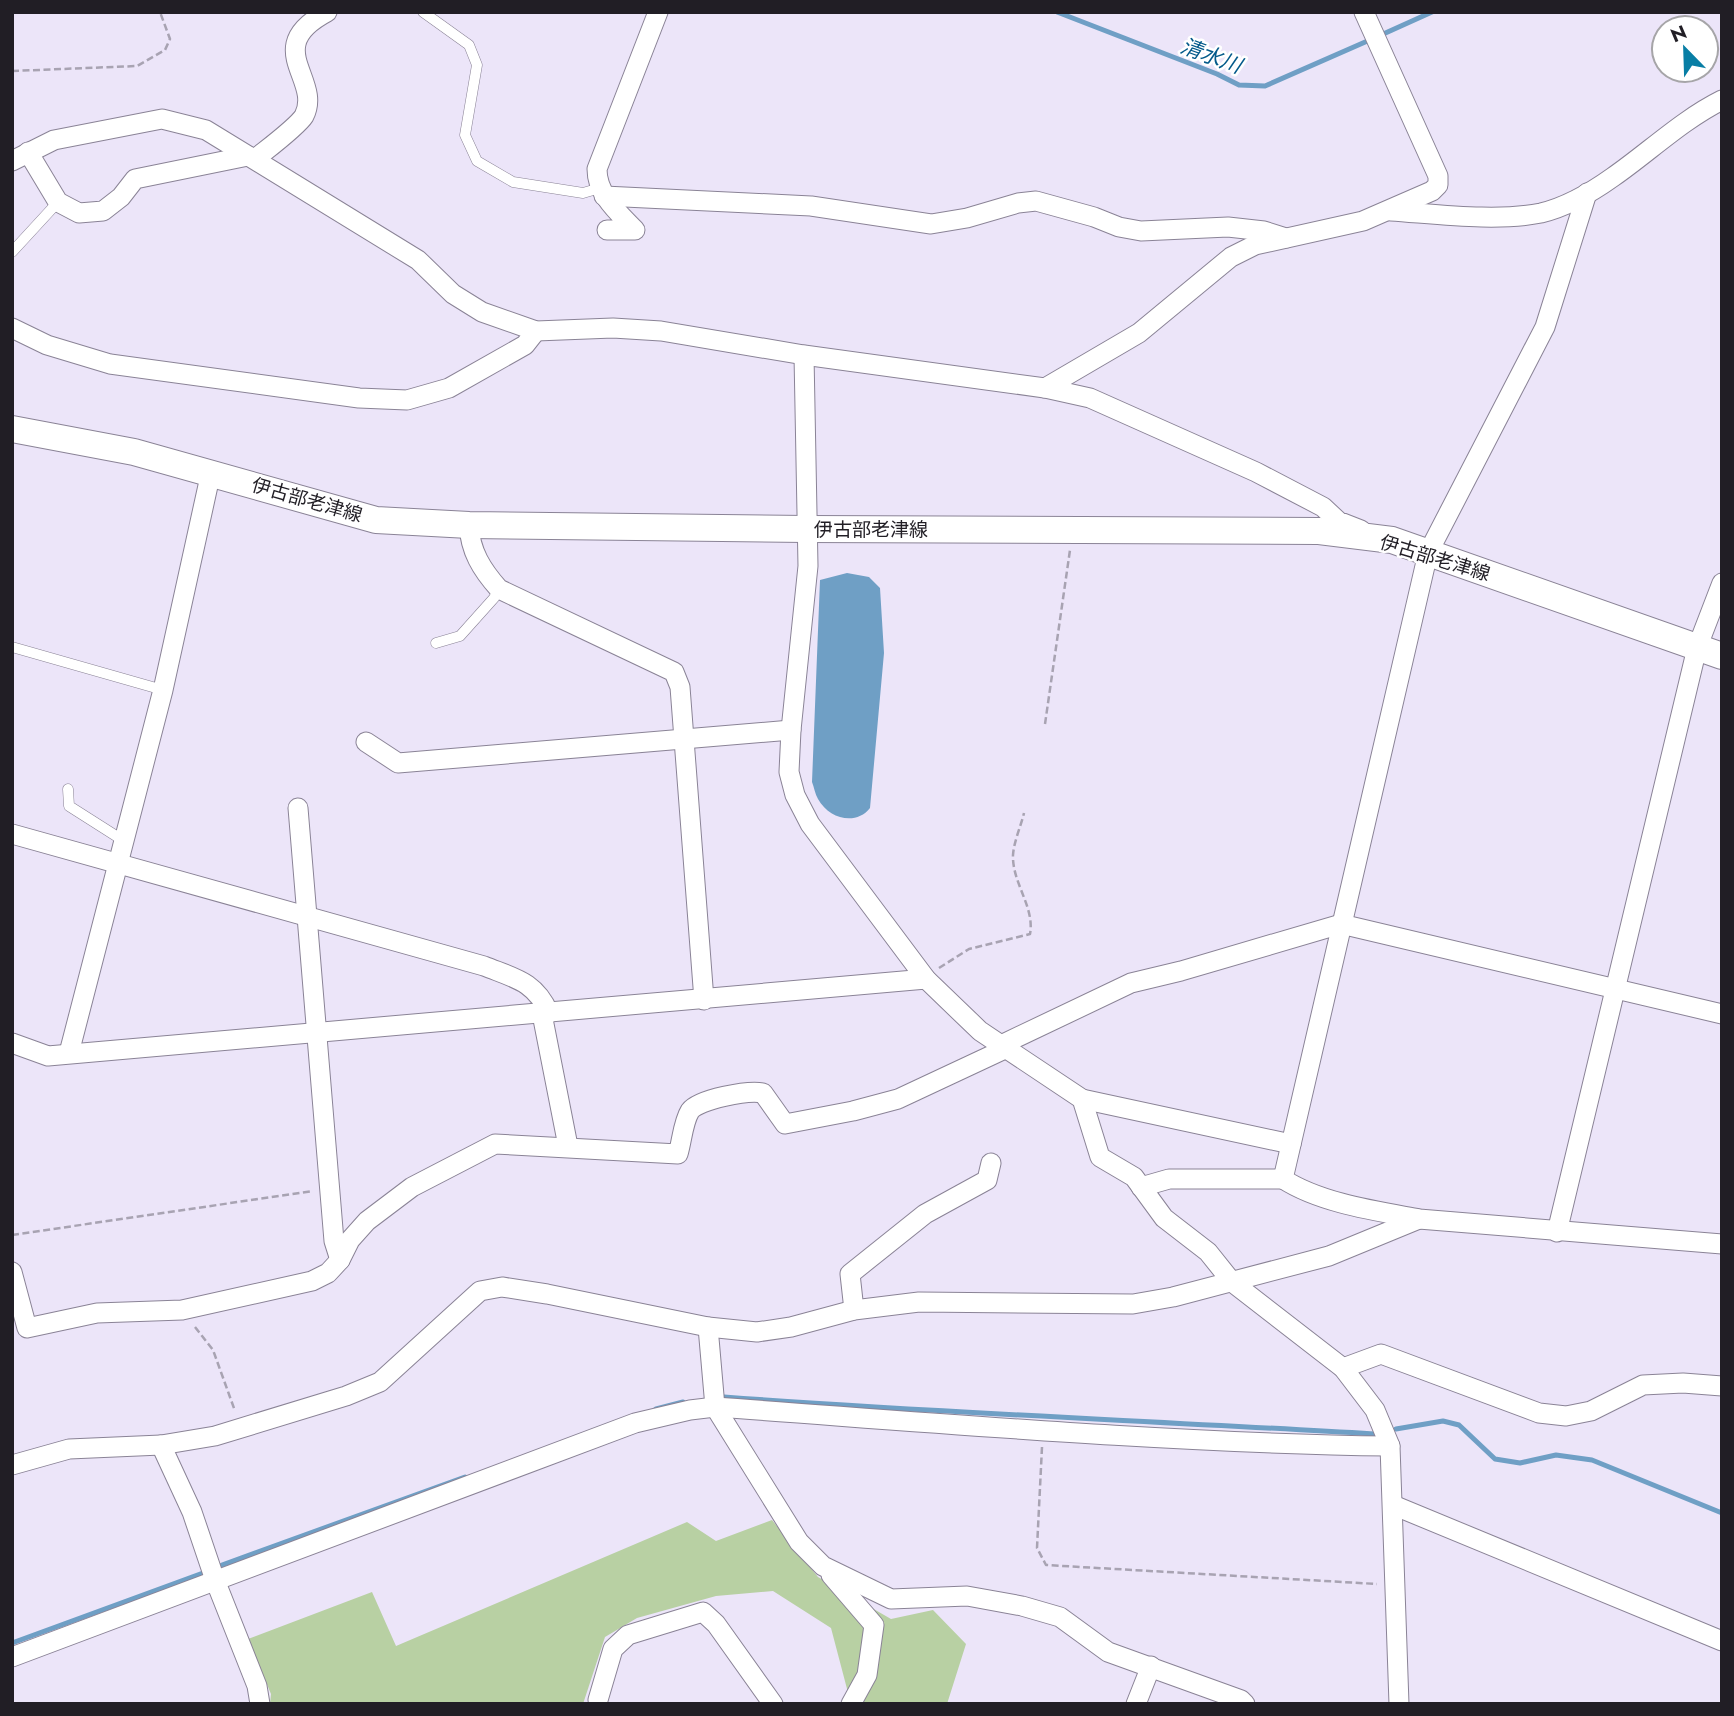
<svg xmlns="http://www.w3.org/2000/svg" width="1734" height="1716" viewBox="0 0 1734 1716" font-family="Jost,'Noto Sans JP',sans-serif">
<rect width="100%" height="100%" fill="#ece5f9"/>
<path fill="#b8d0a3" d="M772 1520 818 1577 891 1619 933 1610 966 1644 947 1704H851L831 1628 773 1591 716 1596 637 1618 605 1637 583 1704H270L271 1694 248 1639 372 1592 396 1646 687 1522 716 1541Z"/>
<path fill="#6f9fc5" d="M847 573 869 577 880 588 884 653 870 808C856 826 829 819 818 799 815 794 814 787 812 782L820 580Z"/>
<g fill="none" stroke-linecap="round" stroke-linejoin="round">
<g stroke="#6f9fc5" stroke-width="5">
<path d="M1057 12 1217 74 1239 85 1265 86 1372 39"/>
<path d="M1381 35 1432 12"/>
<path d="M724 1397C940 1413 1158 1421 1374 1434"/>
<path d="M656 1409 683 1402"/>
<path d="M1396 1429 1443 1421 1459 1425 1495 1459 1520 1463 1556 1455 1592 1460 1722 1513"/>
<path d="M222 1565 465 1477"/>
<path d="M12 1643 203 1573"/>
</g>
<defs>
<g id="lane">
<path d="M423 12 469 45 477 65 465 135 477 161 513 182 583 193 600 188"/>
<path d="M12 252 58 202"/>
<path d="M436 643 460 636 494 598 499 589"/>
<path d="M12 647 163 690"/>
<path d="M68 789 69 806 124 841"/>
</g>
<g id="street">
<path d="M28 152 58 202 79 213 103 211 121 197 135 179 248 156"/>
<path d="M255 159C266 150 297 127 304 116 323 79 260 48 327 12"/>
<path d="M12 161 54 140 162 119 206 130 418 260 453 294 482 312 536 331 613 328 661 331 804 355 1045 388 1090 398 1256 472 1323 507 1338 521 1361 530"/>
<path d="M1587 193 1545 327 1428 553 1283 1179C1320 1203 1376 1211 1419 1219L1722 1244"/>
<path d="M604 196 811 206 931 224 967 218 1018 203 1036 201 1094 217 1119 227 1141 231 1228 227 1264 231 1286 238"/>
<path d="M1391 211C1436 214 1497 222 1541 213 1566 207 1592 192 1613 177 1649 152 1682 120 1722 100"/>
<path d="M607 230H635C618 212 597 195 597 169L658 12"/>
<path d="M12 328 47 345 110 364 359 398 407 400 449 388 525 345 536 331"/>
<path d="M804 355 808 566 791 730 789 772 795 795 810 824 926 979 980 1031 1082 1099 1100 1157 1134 1177 1164 1218 1208 1252 1232 1282 1343 1368 1375 1410 1390 1446 1399 1704"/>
<path d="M1045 388 1139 333 1231 257 1255 245 1363 221 1432 191 1438 185V176L1364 12"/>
<path d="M469 525C470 551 482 570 499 589L674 672 680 687 704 1000"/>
<path d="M366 742 398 763 791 730"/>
<path d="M298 808 334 1241 340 1260"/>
<path d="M12 834 484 966C514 978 535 981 549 1013"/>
<path d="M542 1014 568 1146"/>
<path d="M12 1043 48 1056 926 979"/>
<path d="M1001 1045 1131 983 1181 971 1341 924 1722 1014"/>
<path d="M69 1053 163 690 211 472"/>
<path d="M1082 1099 1291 1144"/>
<path d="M1141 1187 1169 1179H1283"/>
<path d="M1557 1232 1697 648 1722 583"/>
<path d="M12 1272 27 1328 97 1313 182 1310 312 1281 328 1273 340 1260 350 1240 367 1221 412 1187 495 1144 678 1154C682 1141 683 1122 690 1111 699 1099 748 1090 763 1093L785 1124 853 1111 898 1099 1007 1048"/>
<path d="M854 1310 850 1274 925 1214 987 1180 991 1163"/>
<path d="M708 1327 715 1407 799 1542 823 1566 891 1599 967 1596 1022 1606 1060 1617 1108 1652 1241 1700 1245 1704"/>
<path d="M1343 1368 1381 1354 1539 1413 1566 1416 1591 1411 1643 1385 1683 1383 1722 1386"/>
<path d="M161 1445 192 1512 215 1580 257 1686 260 1704"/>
<path d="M12 1465 69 1449 161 1445 215 1436 346 1396 380 1382 480 1291 502 1287 547 1294 708 1327 757 1332 791 1327 854 1310 919 1302 1133 1304 1173 1297 1329 1256 1419 1219"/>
<path d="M1393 1505 1722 1641"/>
<path d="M831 1575 874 1625 867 1675 851 1704"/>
<path d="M12 1657 635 1423 690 1410 715 1407C939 1423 1165 1443 1390 1446"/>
<path d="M598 1700 613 1649 628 1635 703 1612 716 1624 773 1704"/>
<path d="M1136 1704 1151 1666"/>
</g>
<path id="secondary" d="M12 429 134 452 376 520 469 525 806 529 1319 531 1392 540 1722 656"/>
</defs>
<use href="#lane" stroke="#8a8396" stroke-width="11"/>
<use href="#street" stroke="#8a8396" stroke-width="21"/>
<use href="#secondary" stroke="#8a8396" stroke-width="28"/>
<g stroke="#a8a3b2" stroke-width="2.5" stroke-dasharray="7 3.5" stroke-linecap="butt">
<path d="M12 71 137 66 165 50 170 39 160 12"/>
<path d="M1045 724 1070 550"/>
<path d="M939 968 969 949 1030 934C1035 907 1012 883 1013 855 1014 841 1021 826 1024 813"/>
<path d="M12 1235 313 1191"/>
<path d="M195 1327 213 1350 235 1411"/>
<path d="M1042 1447 1037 1548 1046 1565 1377 1584"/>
</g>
<use href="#lane" stroke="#fff" stroke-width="10"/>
<use href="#street" stroke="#fff" stroke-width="19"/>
<use href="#secondary" stroke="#fff" stroke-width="26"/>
</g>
<g text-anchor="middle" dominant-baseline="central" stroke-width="5" stroke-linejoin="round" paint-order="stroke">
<g font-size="19" fill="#211e25" stroke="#fff">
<text transform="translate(307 500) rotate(16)">伊古部老津線</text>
<text x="871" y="529">伊古部老津線</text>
<text transform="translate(1435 558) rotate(17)">伊古部老津線</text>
</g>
<g font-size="21" font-style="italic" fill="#03598a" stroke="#fff">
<text transform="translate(1211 56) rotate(20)">清水川</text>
</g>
</g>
<rect width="1734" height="1716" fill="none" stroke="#211e25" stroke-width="28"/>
<g transform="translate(1685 49) rotate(337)"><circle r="33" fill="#ffffff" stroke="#a6a5a8" stroke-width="2"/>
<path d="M0-5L12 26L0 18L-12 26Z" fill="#087ea5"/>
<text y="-10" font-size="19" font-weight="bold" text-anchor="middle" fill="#211e25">N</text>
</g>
</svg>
